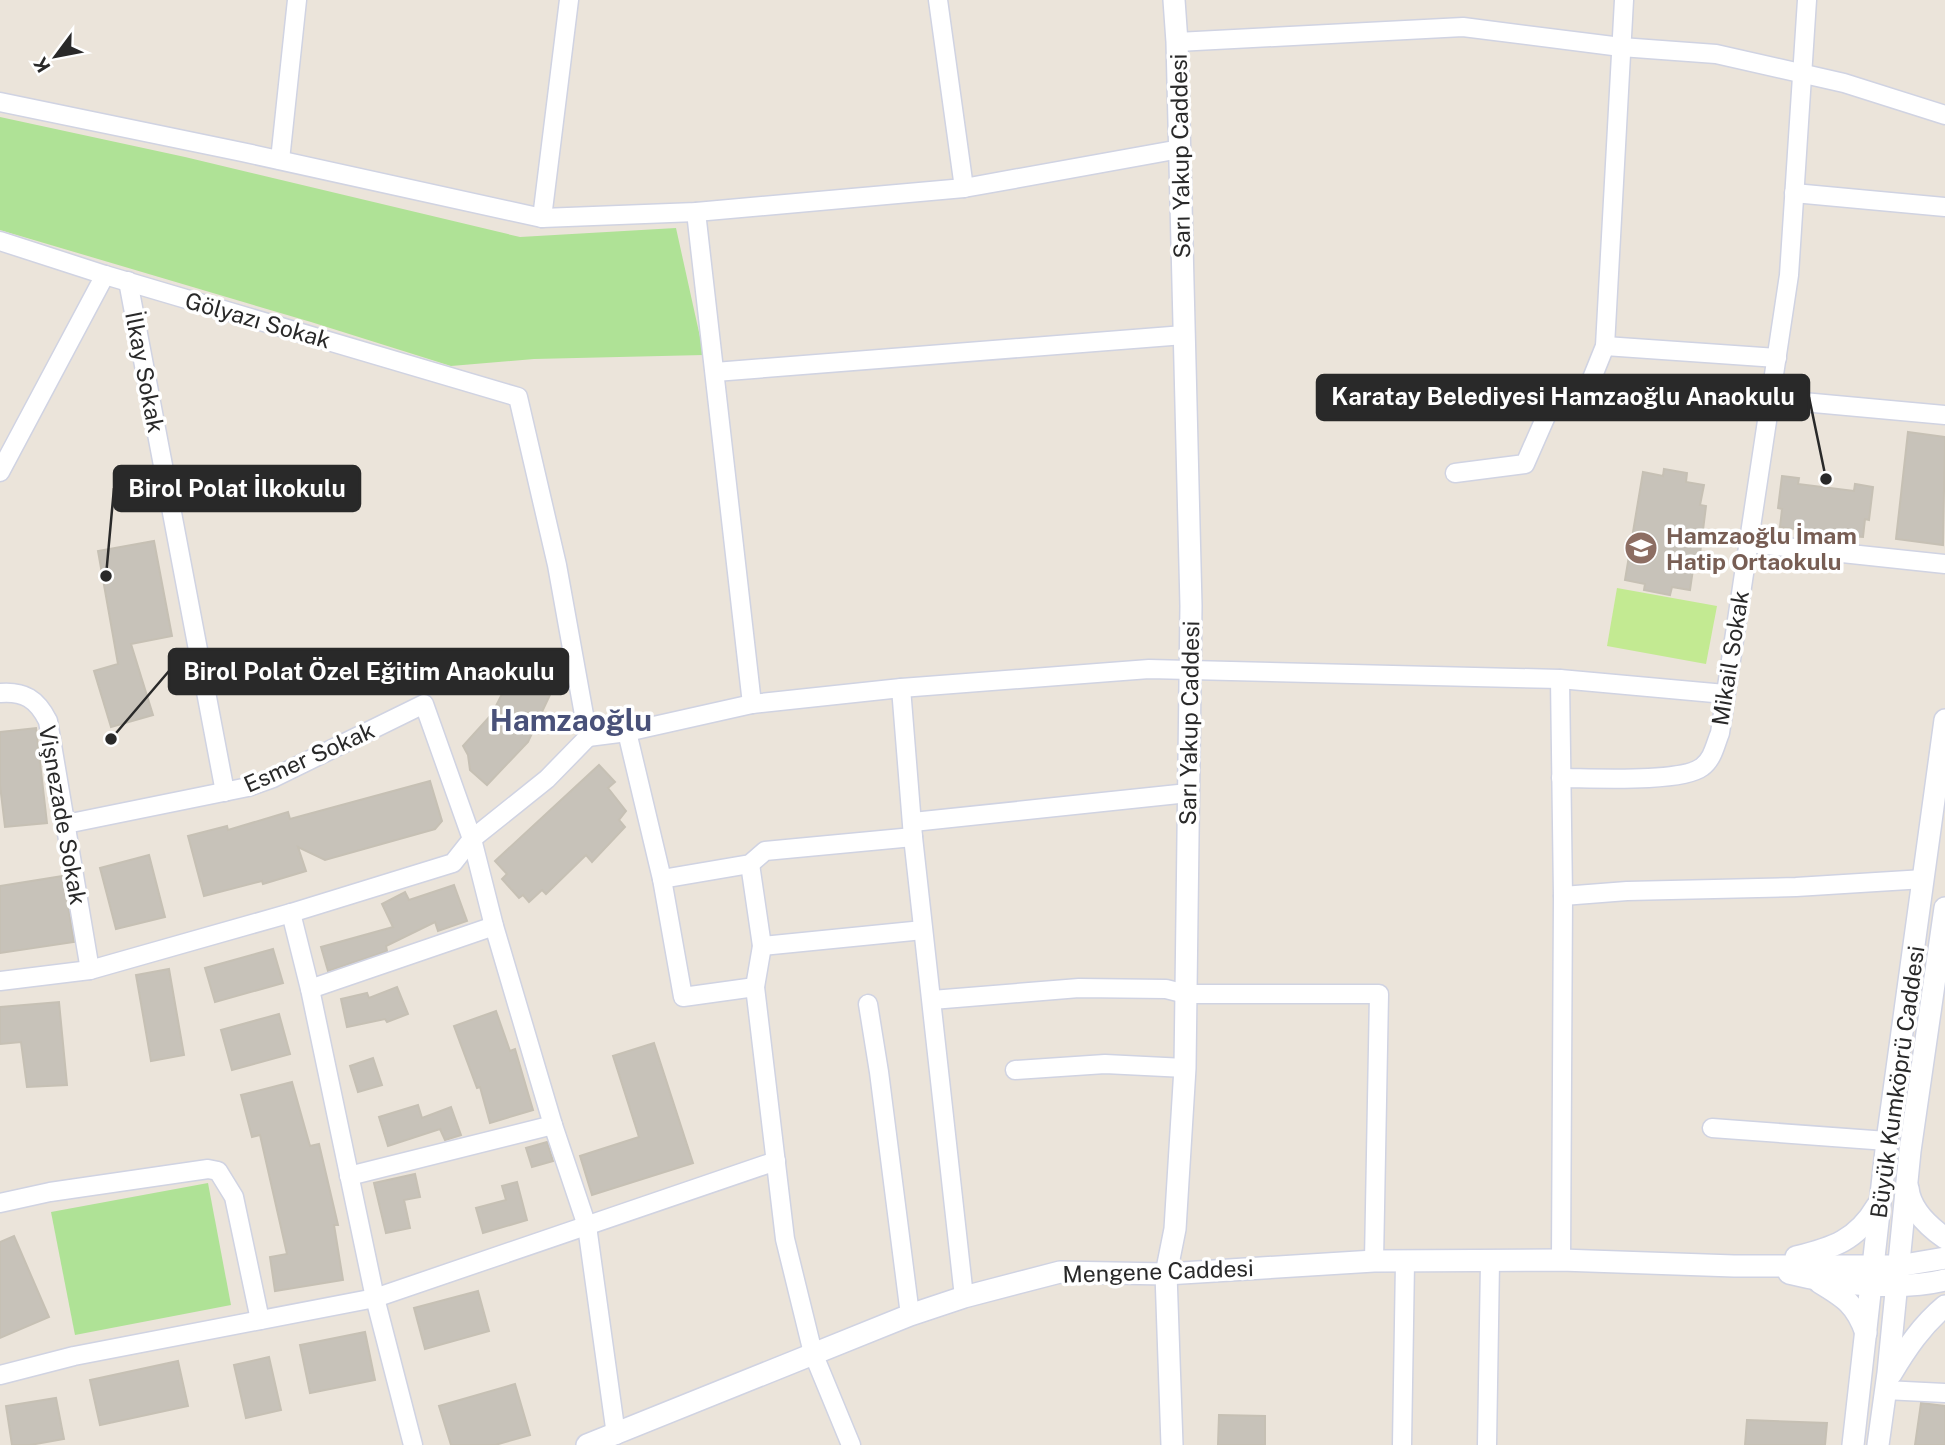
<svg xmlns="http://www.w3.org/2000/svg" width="1945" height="1445" viewBox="0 0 1945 1445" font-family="'Public Sans',sans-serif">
<rect width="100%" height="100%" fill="#ebe4da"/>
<g fill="#afe296">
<path d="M0 117 185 157 520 237 676 228 704 355 534 359 451 366 311 322 0 230Z"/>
<path d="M208 1183 231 1305 75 1335 51 1212Z"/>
</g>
<path fill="#c3ea92" d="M1617 588 1717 606 1706 664 1607 646Z"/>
<g fill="#c7c2b9" stroke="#c6c0b4" stroke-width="2">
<path d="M1908 432 1945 437 1943 545 1896 539Z"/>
<path d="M1664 469 1687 473 1686 482 1704 485 1700 505 1706 506 1698 570 1693 569 1690 590 1672 587 1670 595 1644 590 1645 584 1625 580 1643 472 1663 476Z"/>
<path d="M1782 476 1799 478 1798 484 1854 491 1855 484 1873 487 1869 520 1865 519 1863 537 1849 536V540L1795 533V529L1780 527 1782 509 1778 508Z"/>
<path d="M154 541 172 636 131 644 153 715 111 727 94 671 118 664 98 551Z"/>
<path d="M532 675 555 684 528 742 487 785 470 770 468 755 463 746 492 714 511 676 520 679Z"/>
<path d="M36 728 47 823 5 827 0 785V732Z"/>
<path d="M599 765 615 782 608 788 626 811 619 820 625 827 592 862 586 855 546 894 542 890 529 902 523 895 519 898 502 879 507 874 495 861Z"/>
<path d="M430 781 442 821 435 829 325 860 298 847 306 871 263 884 262 881 204 896 188 836 227 826 228 830 288 812 290 819Z"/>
<path d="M149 855 165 917 116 929 100 868Z"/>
<path d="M63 876 74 942 0 953V886Z"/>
<path d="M454 885 467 921 438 931 435 922 386 946 387 951 328 971 321 947 393 927 382 904 405 892 409 900Z"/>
<path d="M273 949 283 983 215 1002 205 968Z"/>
<path d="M169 969 184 1055 151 1061 136 975Z"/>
<path d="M397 987 408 1014 387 1022 385 1019 347 1027 341 999 367 993 369 998Z"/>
<path d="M59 1002 67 1085 27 1087 21 1042 0 1044V1007Z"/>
<path d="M496 1011 510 1051 515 1049 533 1110 490 1123 480 1087 477 1088 454 1026Z"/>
<path d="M279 1014 290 1054 232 1070 221 1030Z"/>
<path d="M654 1043 693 1163 592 1195 580 1156 639 1137 613 1056Z"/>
<path d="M373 1058 382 1085 358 1092 350 1066Z"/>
<path d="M292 1082 310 1146 319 1144 338 1225H334L343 1280 275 1291 270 1257 287 1254 260 1135 252 1137 241 1095Z"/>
<path d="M418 1105 422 1118 451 1107 461 1135 445 1140 440 1129 388 1146 379 1117Z"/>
<path d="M547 1142 553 1161 532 1167 526 1148Z"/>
<path d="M415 1174 420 1197 404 1200 410 1228 386 1233 374 1183Z"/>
<path d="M517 1182 527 1220 483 1233 476 1208 506 1200 502 1186Z"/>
<path d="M14 1236 49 1317 0 1338V1242Z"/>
<path d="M478 1291 489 1331 425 1349 414 1308Z"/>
<path d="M365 1332 375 1380 310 1393 300 1345Z"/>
<path d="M269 1357 281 1410 246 1418 234 1365Z"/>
<path d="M178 1361 188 1406 100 1425 90 1380Z"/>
<path d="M515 1384 530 1435 495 1445H451L439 1406Z"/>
<path d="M56 1398 64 1439 30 1445H12L6 1406Z"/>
<path d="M1921 1403 1945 1406V1445H1915Z"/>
<path d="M1219 1415 1265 1416V1445H1218Z"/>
<path d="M1747 1420 1827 1423 1825 1445H1745Z"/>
</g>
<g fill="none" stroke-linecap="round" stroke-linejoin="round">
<defs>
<g id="minor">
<path d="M938 0 964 188"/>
<path d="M1177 42 1463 27 1621 47 1716 54 1844 83 1945 115"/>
<path d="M0 102 242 152 542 218 696 212 964 188 1180 149"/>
<path d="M280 160 297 0"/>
<path d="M1794 193 1945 207"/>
<path d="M696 212 752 704"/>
<path d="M542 218 569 0"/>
<path d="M0 241 105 275 518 397 557 565 588 737 547 779 472 839 453 863 291 913 90 970 0 981"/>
<path d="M128 281 225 792"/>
<path d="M1605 346 1777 358"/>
<path d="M715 372 1184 335"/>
<path d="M1584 398 1605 346 1624 0"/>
<path d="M0 472 105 275"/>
<path d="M1455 473 1525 464 1554 398 1738 404 1803 402 1945 415"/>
<path d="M1747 543 1945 564"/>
<path d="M1560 679 1563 896 1561 1260"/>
<path d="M901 688 913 837 964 1297"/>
<path d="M0 693C24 691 37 699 48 721L90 970"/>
<path d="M627 732 662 879 683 997 755 987"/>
<path d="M588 737 627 732 752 704 901 688 1149 669 1560 679 1725 694"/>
<path d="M1561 778C1591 778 1681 783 1702 767 1713 759 1715 745 1720 733L1789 275 1807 0"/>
<path d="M913 822 1188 793"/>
<path d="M66 824 248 787 273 778 424 704 472 839 494 926 553 1125 587 1226 616 1435"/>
<path d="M750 864 762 946 923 930"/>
<path d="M662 879 750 864 765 851 913 837"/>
<path d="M1563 896 1627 891 1796 887 1924 879"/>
<path d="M291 913 310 989 375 1298 413 1445"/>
<path d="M762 946 755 987 785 1239 813 1353 851 1445"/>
<path d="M310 989 494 926"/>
<path d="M932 1000 1079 988 1166 989 1186 994H1379L1374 1261"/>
<path d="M868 1004 879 1072 910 1315"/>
<path d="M1015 1070 1105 1064 1185 1068"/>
<path d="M1712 1128 1887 1141"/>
<path d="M349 1176 553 1125"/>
<path d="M0 1203 50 1192 208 1169 218 1171 234 1197 260 1320"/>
<path d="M0 1375 74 1356 375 1298 776 1161"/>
<path d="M1885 1390 1945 1393"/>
<path d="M1402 1445 1405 1262"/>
<path d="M1487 1445 1490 1262"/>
</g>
<g id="tertiary">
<path d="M1908 1188C1910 1209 1928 1226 1945 1238"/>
<path d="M1796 1257C1833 1248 1857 1240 1877 1206"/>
<path d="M1789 1273C1832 1284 1902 1291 1945 1280"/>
<path d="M1819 1282C1844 1297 1856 1304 1866 1333"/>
<path d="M1891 1374C1906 1349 1922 1325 1945 1306"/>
<path d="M587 1445 910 1315 964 1297 1060 1272 1166 1274 1374 1261 1561 1260 1734 1266H1898L1945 1258"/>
<path d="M1172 1445 1166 1274 1175 1229 1185 1068 1191 606 1177 42 1174 0"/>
<path d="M1853 1445 1887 1141 1945 720"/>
<path d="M1878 1445 1888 1373 1910 1151 1945 908"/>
</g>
</defs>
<use href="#minor" stroke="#d0d3e2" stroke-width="21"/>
<use href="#tertiary" stroke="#d0d3e2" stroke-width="24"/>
<use href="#minor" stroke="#fff" stroke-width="18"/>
<use href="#tertiary" stroke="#fff" stroke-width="21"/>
</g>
<defs>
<symbol id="school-disc" viewBox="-11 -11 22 22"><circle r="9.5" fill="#8d6e63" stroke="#fff"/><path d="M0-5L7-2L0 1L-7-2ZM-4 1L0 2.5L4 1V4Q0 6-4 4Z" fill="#fff"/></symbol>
</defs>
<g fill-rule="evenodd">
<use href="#school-disc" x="1622" y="529" width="38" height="38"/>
</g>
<g text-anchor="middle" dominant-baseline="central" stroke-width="7" stroke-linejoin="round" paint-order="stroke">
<g font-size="23" fill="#292929" stroke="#fff">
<text transform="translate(1180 156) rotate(-91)">Sarı Yakup Caddesi</text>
<text transform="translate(258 320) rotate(16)">Gölyazı Sokak</text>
<text transform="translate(145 372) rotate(79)">İlkay Sokak</text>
<text transform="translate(1730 658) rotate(-81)">Mikail Sokak</text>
<text transform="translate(1189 723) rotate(-89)">Sarı Yakup Caddesi</text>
<text transform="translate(309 757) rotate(-24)">Esmer Sokak</text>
<text transform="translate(63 815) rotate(80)">Vişnezade Sokak</text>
<text transform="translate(1897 1082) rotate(-82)">Büyük Kumköprü Caddesi</text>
<text transform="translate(1158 1271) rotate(-2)">Mengene Caddesi</text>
</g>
<g font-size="23" font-weight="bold" fill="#785e54" stroke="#fff" text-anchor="start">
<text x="1666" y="535">Hamzaoğlu İmam<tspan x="1666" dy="26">Hatip Ortaokulu</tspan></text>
</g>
<g font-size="30" font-weight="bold" fill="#495179" stroke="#fff">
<text x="571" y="720">Hamzaoğlu</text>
</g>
</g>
<path fill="none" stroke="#292929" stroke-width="2.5" d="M1826 479L1809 397M106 576L114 488M111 739L169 671"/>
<g fill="#292929" stroke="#fff" stroke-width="2.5">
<circle cx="1826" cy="479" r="7"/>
<circle cx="106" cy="576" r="7"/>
<circle cx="111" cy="739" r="7"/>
</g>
<g fill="#292929" stroke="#292929" stroke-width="2.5">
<rect x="1317" y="375" width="492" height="45" rx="7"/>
<rect x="114" y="466" width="246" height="45" rx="7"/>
<rect x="169" y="649" width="399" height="45" rx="7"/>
</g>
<g font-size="24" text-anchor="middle" font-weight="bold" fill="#fff">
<text x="1563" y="405">Karatay Belediyesi Hamzaoğlu Anaokulu</text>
<text x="237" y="497">Birol Polat İlkokulu</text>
<text x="369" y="680">Birol Polat Özel Eğitim Anaokulu</text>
</g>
<g transform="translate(56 56) rotate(238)" stroke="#ffffff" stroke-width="5" paint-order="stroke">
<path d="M0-5L12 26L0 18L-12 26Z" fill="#292929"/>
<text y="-10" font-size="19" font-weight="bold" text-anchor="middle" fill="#292929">K</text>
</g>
</svg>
